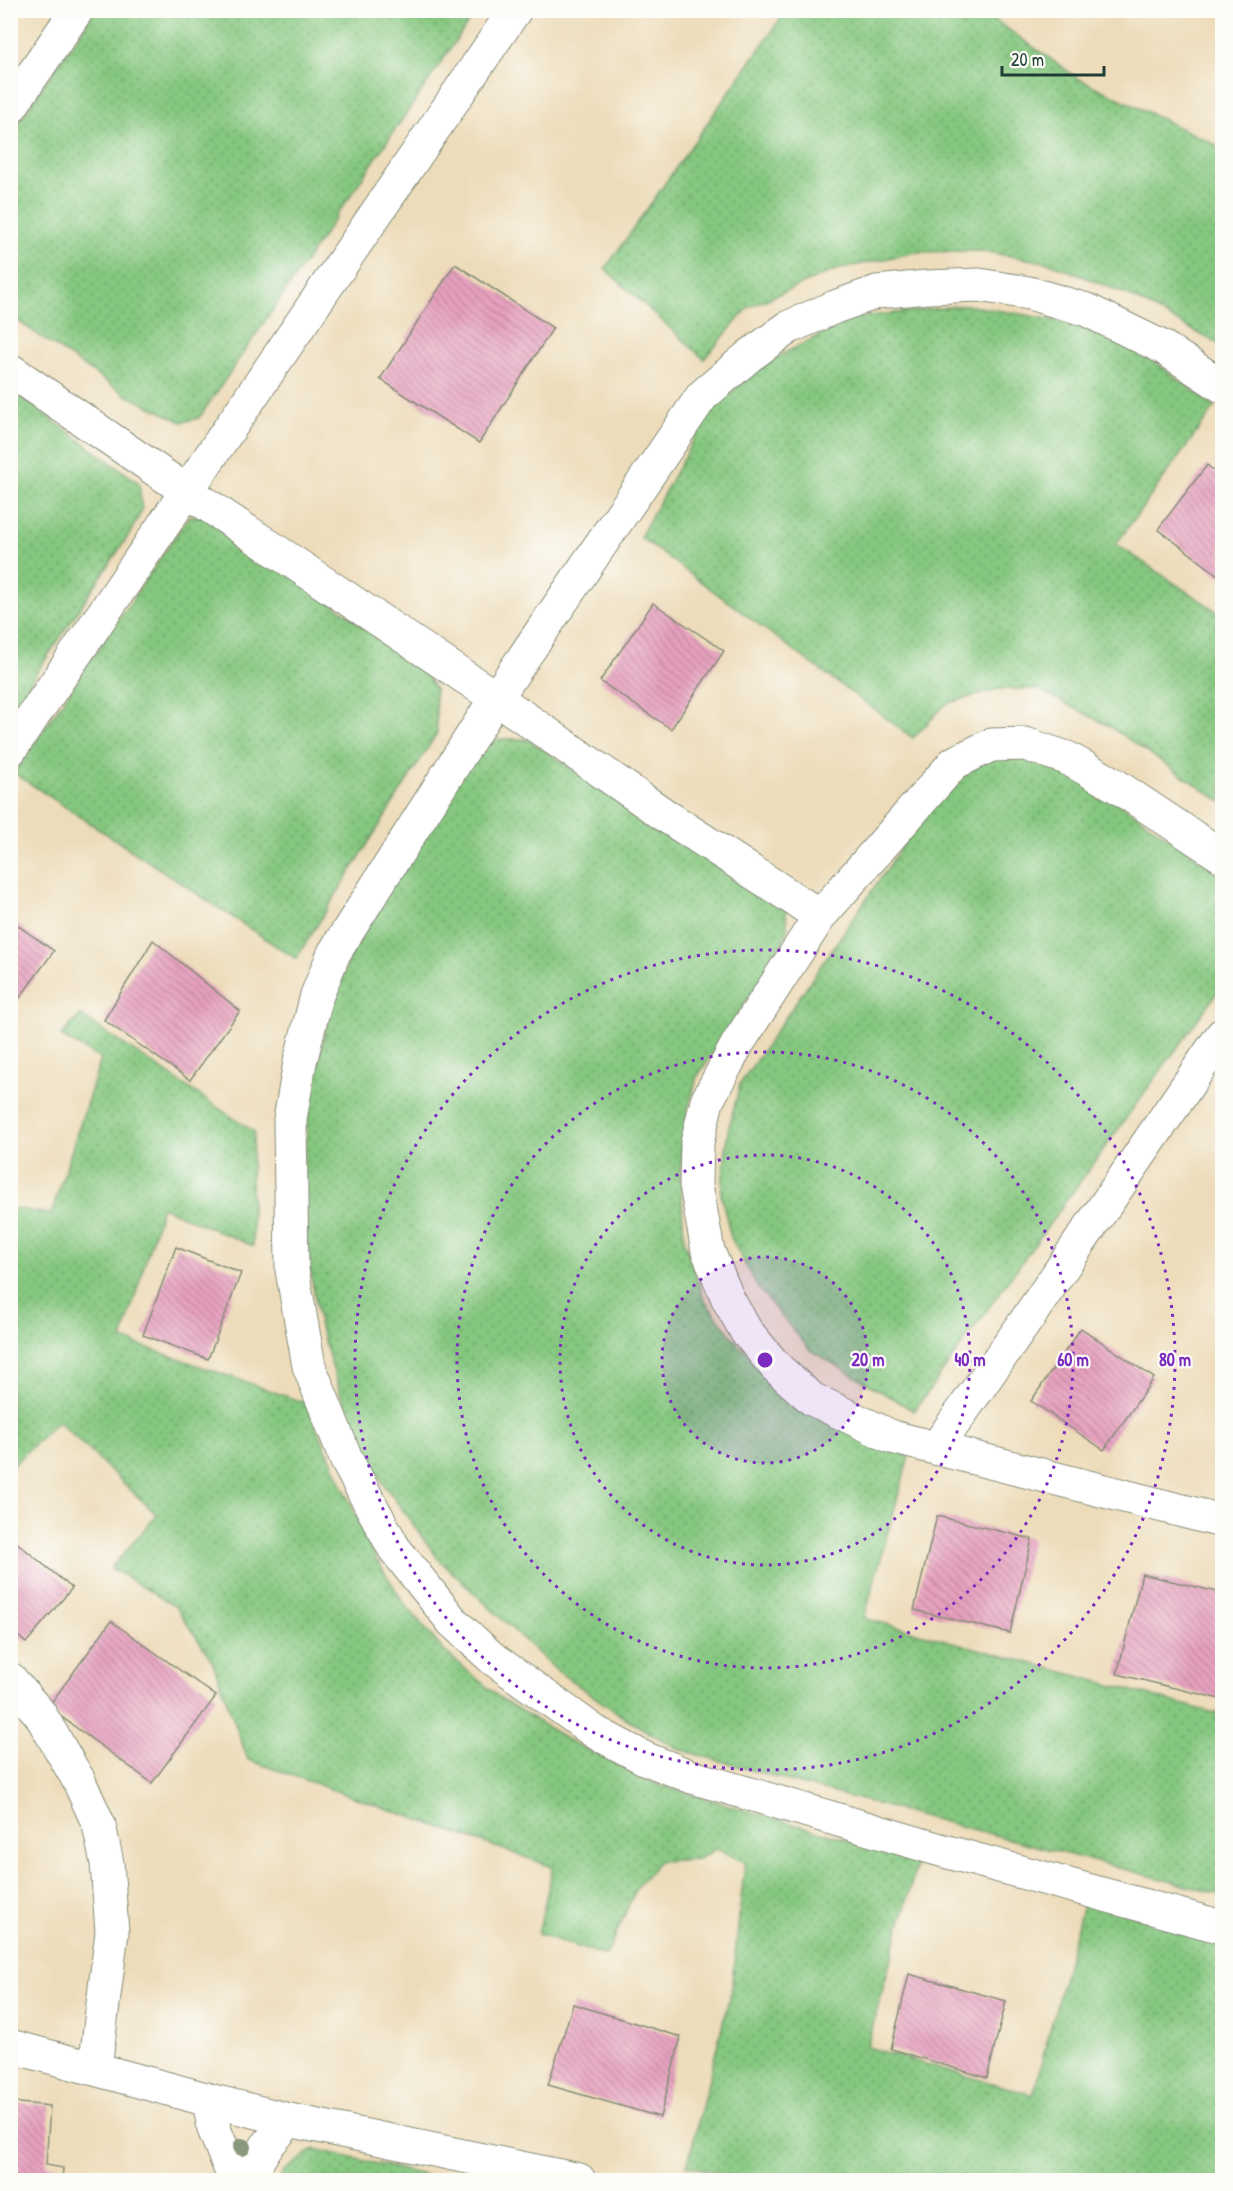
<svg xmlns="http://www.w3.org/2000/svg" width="1233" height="2191" viewBox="0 0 1233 2191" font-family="'Patrick Hand',sans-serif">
<defs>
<pattern id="grass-dots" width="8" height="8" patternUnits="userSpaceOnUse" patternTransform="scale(1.5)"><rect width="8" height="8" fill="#85c77f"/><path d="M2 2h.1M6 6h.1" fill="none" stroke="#6ca369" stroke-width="1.8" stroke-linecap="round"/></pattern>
<pattern id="building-back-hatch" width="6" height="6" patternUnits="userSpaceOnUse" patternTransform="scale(1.5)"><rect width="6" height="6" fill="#e7a1bf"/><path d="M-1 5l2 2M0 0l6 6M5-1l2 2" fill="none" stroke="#bb849c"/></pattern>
</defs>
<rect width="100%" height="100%" fill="#fdfcf7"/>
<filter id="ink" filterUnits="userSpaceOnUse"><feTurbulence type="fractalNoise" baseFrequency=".0167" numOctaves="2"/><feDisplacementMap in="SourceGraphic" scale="12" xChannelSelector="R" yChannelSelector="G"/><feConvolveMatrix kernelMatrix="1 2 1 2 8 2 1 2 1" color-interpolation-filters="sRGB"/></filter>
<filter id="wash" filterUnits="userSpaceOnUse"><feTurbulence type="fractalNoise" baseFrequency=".008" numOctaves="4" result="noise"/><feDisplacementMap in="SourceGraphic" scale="24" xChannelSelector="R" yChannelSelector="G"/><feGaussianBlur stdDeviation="1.35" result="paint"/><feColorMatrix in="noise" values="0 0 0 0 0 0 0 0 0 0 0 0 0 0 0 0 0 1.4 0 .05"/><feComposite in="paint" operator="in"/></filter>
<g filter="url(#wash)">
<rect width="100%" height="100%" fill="#eddcba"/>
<g fill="url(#grass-dots)" stroke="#52825a" stroke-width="1.5">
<path d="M95 11H476L199 418 182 422 126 395 11 316V133Z"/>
<path d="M786 11H982L1079 79 1222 148V346L1128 295 1050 263 982 251 916 252 835 270 749 307 704 359 605 269Z"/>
<path d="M966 305 1073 323 1140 351 1215 407 1116 544 1222 615V802L1107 725 1038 689H999L946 704 913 738 640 537 710 410 770 361 852 318Z"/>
<path d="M11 390 139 483 142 510 130 533 11 711Z"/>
<path d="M204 515 218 520 422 669 435 689 437 733 296 959 14 773 189 516Z"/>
<path d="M500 739H527L786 910 787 929 781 947 697 1077 687 1113 680 1170 684 1239 704 1300 740 1347 909 1457 864 1618 1222 1715V1895L804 1785 678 1749 626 1719 556 1670 439 1560 383 1483 343 1402 320 1327 306 1246 303 1184 309 1100 333 999 367 918 481 746Z"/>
<path d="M990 757 1052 760 1115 800 1222 875V986L914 1411 810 1350 758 1288 731 1238 721 1194 728 1131 740 1084 940 791Z"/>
<path d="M80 1015 254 1132 251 1177 253 1246 162 1207 122 1339 306 1403 372 1552 404 1603 443 1650 500 1698 568 1740 656 1784 918 1860 867 2047 1033 2095 1084 1900 1222 1937V2180H751L687 2166 731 1991 745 1862 716 1849 698 1859 659 1861 637 1887 606 1956 538 1934 553 1867 248 1760 212 1660 176 1607 111 1568 157 1515 58 1421 11 1467V1208L51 1214 101 1059 61 1036Z"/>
<path d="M314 2149 446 2180H280L283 2172Z"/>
</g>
<g id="blocks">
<g fill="url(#building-back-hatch)">
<path d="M455 264 553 328 479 443 380 379Z"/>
<path d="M1207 465 1222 477V578L1158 529Z"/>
<path d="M653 603 724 651 671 729 600 681Z"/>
<path d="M10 920 54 951 10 1011Z"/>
<path d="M153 940 240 1011 190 1080 104 1020Z"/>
<path d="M176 1247 241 1273 208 1359 143 1335Z"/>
<path d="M1081 1328 1154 1378 1104 1450 1031 1401Z"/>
<path d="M937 1516 1032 1539 1010 1633 914 1610Z"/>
<path d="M10 1537 72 1588 26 1643 10 1629Z"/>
<path d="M1142 1574 1222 1593V1688L1220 1699 1117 1674Z"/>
<path d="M111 1621 216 1696 152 1783 48 1707Z"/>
<path d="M909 1974 1006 2001 987 2078 891 2049Z"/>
<path d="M573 2004 681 2037 660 2117 548 2085Z"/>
<path d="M10 2102 50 2106 46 2165 63 2168 62 2180H10Z"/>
</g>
</g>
</g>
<g filter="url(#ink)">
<use href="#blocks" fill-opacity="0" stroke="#868c77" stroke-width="1.5"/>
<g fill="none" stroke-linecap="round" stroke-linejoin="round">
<defs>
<g id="street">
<path d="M10 108 77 10"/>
<path d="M10 370 188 492 496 698 666 816 820 916"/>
<path d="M1222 386 1164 348 1087 310 1029 293 979 285 927 287 877 292 835 307 789 327 749 356 702 396 496 698 334 953 317 995 300 1062 290 1119 292 1270 309 1366 347 1461 394 1548 453 1622 492 1658 595 1732 644 1758 692 1777 937 1849 1222 1927"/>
<path d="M10 750 515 10"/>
<path d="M1222 856 1115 785 1067 758 1025 744 991 745 954 763 820 916 738 1043 707 1101 697 1143 696 1185 708 1251 728 1299 746 1331 776 1367 812 1399 892 1437 1222 1521"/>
<path d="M937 1447 1023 1325 1222 1035"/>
<path d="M209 2100 214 2129 235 2180"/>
<path d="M246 2180 266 2147 289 2120"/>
</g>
<path id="secondary" d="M10 1679 40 1714 78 1779 99 1825 107 1863 112 1932 95 2068"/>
<path id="primary" d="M10 2046 209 2100 289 2120 579 2180"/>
</defs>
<use href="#street" stroke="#868c77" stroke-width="35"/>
<use href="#secondary" stroke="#868c77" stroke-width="35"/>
<use href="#primary" stroke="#868c77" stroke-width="35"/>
<use href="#street" stroke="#fff" stroke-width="33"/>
<use href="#secondary" stroke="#fff" stroke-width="33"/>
<use href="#primary" stroke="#fff" stroke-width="33"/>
</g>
<circle fill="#89987b" cx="242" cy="2147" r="9"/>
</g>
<circle cx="765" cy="1360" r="103" fill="#7b2cbf" fill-opacity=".12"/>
<g fill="none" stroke="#7b2cbf" stroke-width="3" stroke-dasharray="3 6">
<circle cx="765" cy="1360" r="103"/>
<circle cx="765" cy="1360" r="205"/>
<circle cx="765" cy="1360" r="308"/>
<circle cx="765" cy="1360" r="410"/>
</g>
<circle cx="765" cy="1360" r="9" fill="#7b2cbf" stroke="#fdfcf7" stroke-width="3"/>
<g font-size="18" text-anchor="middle" font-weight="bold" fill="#7b2cbf" stroke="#fdfcf7" stroke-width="4.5" stroke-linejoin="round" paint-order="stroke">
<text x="868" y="1366">20 m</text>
<text x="970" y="1366">40 m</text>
<text x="1073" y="1366">60 m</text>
<text x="1175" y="1366">80 m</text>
</g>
<rect width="1233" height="2191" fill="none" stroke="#fdfcf7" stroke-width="36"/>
<path d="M1002 66v9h102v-9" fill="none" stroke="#1f3d34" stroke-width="3"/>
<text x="1011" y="66" font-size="18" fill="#1f3d34" stroke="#fdfcf7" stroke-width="4.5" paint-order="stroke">20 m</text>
</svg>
